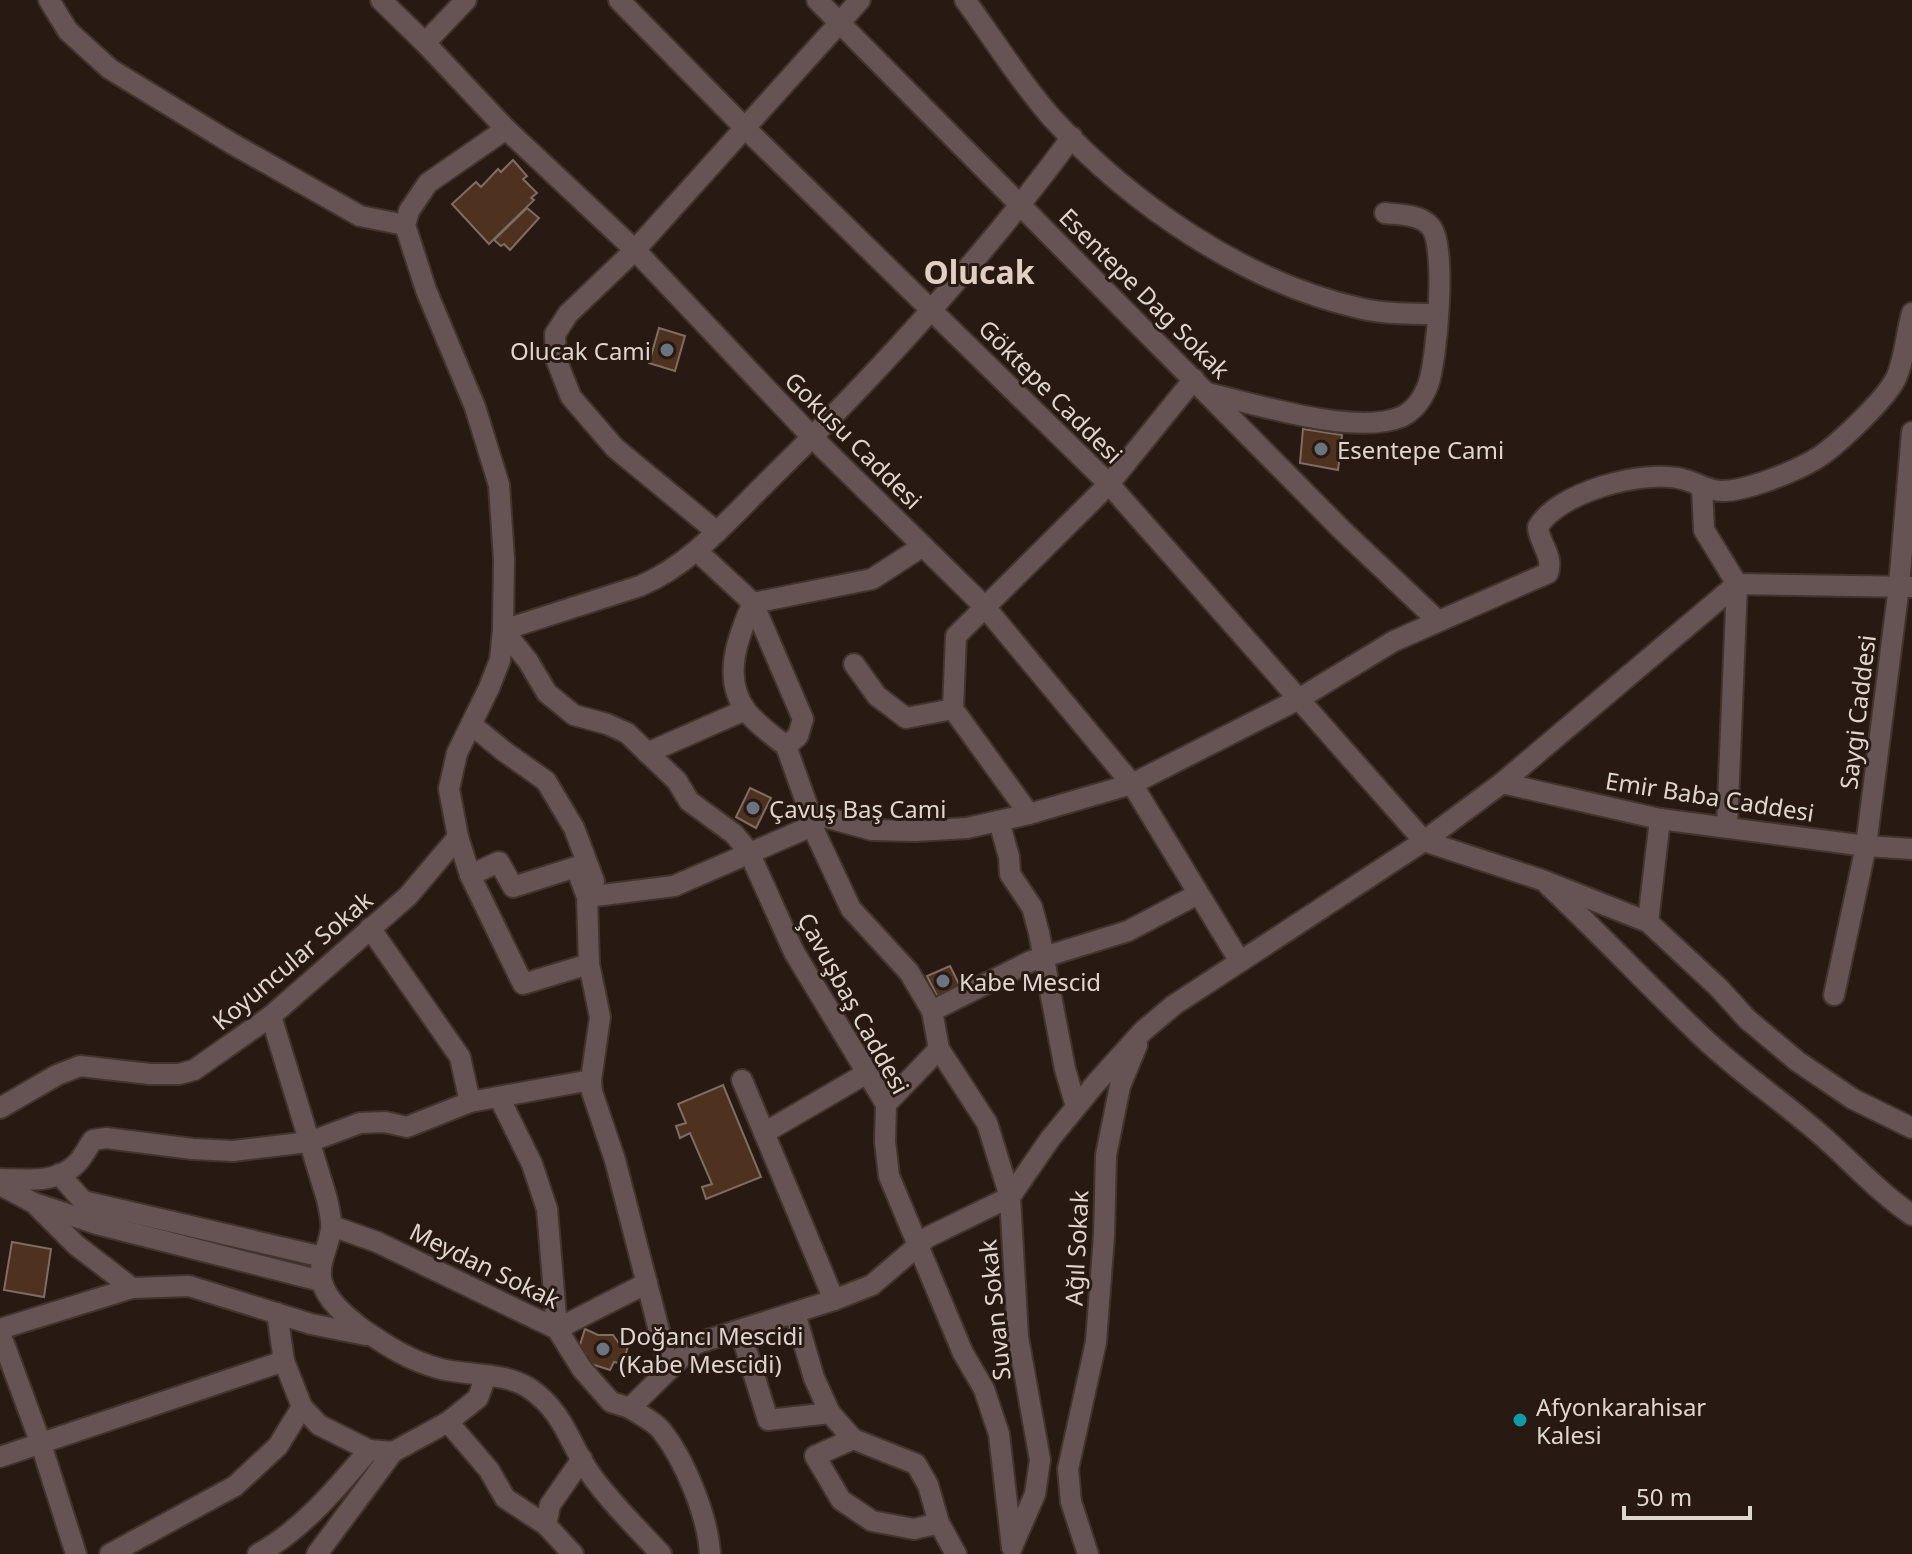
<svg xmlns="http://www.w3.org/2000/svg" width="1912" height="1554" viewBox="0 0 1912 1554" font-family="'Noto Sans',sans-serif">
<rect width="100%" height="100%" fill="#281a12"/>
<g fill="#4f311f" stroke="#7e6d63" stroke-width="2">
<path d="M513 160 527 176 523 179 537 193 531 198 534 200 489 244 452 204 476 182 481 187 498 169 501 172Z"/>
<path d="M527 208 539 218 510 250 504 244 501 246 494 240Z"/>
<path d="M659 328 685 336 675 371 649 363Z"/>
<path d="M1303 429 1342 435 1338 470 1300 463Z"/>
<path d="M750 788 771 798 756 828 736 817Z"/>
<path d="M950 966 960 986 937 996 927 976Z"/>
<path d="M723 1085 761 1177 706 1199 702 1187 712 1184 690 1133 680 1138 676 1126 686 1123 678 1104Z"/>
<path d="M12 1242 51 1249 44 1297 4 1290Z"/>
<path d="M585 1329 598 1335H613L618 1342 628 1346 623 1364 614 1362 610 1370 585 1362 586 1354 578 1351Z"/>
</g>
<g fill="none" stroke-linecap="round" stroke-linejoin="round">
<defs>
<g id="minor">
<path d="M49 0 68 31 110 69 231 143 360 216 405 225"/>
<path d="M381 0 425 43 506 129 635 250 813 438 985 607 1132 784 1239 960"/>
<path d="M619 0 745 128 1109 484 1424 841 1542 880 1648 922 1719 988 1747 1019 1797 1061 1853 1099 1912 1128"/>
<path d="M817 0 1343 531 1437 620"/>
<path d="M965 0C994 39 1019 81 1052 118 1131 204 1244 282 1359 308 1384 314 1412 314 1438 314"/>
<path d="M425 43 466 0"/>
<path d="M506 129 428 183 409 211 405 225 426 290 475 407 499 485 504 559 503 630 500 660 489 688 457 753 449 789 458 837 470 875 523 984 589 964"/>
<path d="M1207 393C1256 404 1355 436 1401 417 1414 411 1423 398 1428 385 1437 360 1447 247 1431 227 1420 214 1401 215 1385 213"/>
<path d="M1702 487 1704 530 1737 584 1727 827"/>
<path d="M717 532 615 448 571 397 556 359 555 334 568 314 635 250 860 0"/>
<path d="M697 551 753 603 803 719 798 736 786 746 810 813 812 826 851 909 909 972 932 1011 939 1049 987 1123 1010 1197 1018 1337 1040 1460 1035 1494 1012 1547"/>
<path d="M854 664 877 696 906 718 953 709"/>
<path d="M472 725 505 752 546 781 574 828 594 881"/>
<path d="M786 746C773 736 758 725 747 712 721 679 738 636 753 603L872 579 923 546"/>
<path d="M647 753 745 710"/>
<path d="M1502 783 1660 819 1866 846 1912 849"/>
<path d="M810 813 872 830 916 831 967 828 1029 814 1132 784 1297 700 1394 641 1548 573C1554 555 1539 544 1538 527 1558 492 1644 469 1682 479 1696 482 1707 491 1722 491 1747 491 1793 472 1814 460 1835 448 1886 399 1896 378 1905 359 1906 333 1912 313"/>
<path d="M1029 814 953 709 956 636 1109 484 1194 379"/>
<path d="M999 821 1009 857 1010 874 1032 907 1039 933 1065 1069 1076 1107"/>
<path d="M470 875 499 862 513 887 576 867 587 897 674 886 812 826"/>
<path d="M1548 885C1599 933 1645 982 1695 1030 1734 1069 1780 1099 1821 1135 1852 1162 1878 1192 1912 1215"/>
<path d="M587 897 589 964 600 1017 591 1080 592 1092 615 1160 669 1369"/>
<path d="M1648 922 1660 819"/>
<path d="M370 928 460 1057 470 1102"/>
<path d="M1834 995 1866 846 1899 586 1912 432"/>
<path d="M932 1011 1031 961 1128 931 1198 894"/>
<path d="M271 1016 327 1199C329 1209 332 1220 331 1229 329 1247 317 1264 322 1282 327 1301 346 1316 361 1328 387 1346 410 1361 441 1369 470 1376 504 1372 529 1388 564 1412 568 1441 589 1472 609 1501 637 1528 661 1554"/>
<path d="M742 1080 834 1300"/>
<path d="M499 1097 532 1164 547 1209 557 1329 647 1283"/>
<path d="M886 1104 939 1049"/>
<path d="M0 1108 57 1075 80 1066 150 1074H179L194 1070 271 1016 408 896 458 837"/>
<path d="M764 1133 867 1073"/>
<path d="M59 1174 83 1201 323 1257"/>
<path d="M0 1179C24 1179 54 1184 74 1166 82 1160 87 1148 93 1140L106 1138 193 1149 233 1151 309 1142 360 1123 385 1122 407 1127 470 1102 591 1080"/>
<path d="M0 1185 34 1203 97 1224 321 1281"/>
<path d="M37 1206 76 1245 132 1288"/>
<path d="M332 1226 377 1242 557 1329 582 1369 611 1402 630 1408"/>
<path d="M277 1313 284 1361 302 1407 319 1425 369 1450 393 1452 448 1422 478 1398 486 1376"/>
<path d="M795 1313 814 1378 830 1413 853 1439 916 1464 928 1485 939 1523 956 1554"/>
<path d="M0 1329 132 1288 189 1286 311 1324 366 1335"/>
<path d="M740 1330 768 1420 830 1413"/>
<path d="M0 1333 41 1444 76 1554"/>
<path d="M448 1422 489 1470 505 1498 546 1525 573 1554"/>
<path d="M853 1439 815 1456 841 1500 872 1521 914 1529 939 1523"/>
<path d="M0 1457 284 1361"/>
<path d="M546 1525 550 1505 582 1459"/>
<path d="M1012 1547 999 1434 984 1389 963 1353 889 1176 885 1142 886 1104 794 952 749 852 734 834 689 801 677 781 627 733 607 724 574 715 547 693 528 661 503 630 640 586C692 564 730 518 770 479 878 373 982 259 1072 137"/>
<path d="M110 1554 235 1486 278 1446 302 1407"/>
<path d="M258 1554C302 1530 337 1488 369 1450"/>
<path d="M317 1554 393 1452"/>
<path d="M710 1554C708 1517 685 1460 661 1430 654 1421 640 1415 630 1408L695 1344 834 1300 872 1285 928 1237 1010 1197 1050 1139 1096 1083 1143 1031 1174 1005 1424 841 1502 783 1737 584 1912 587"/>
<path d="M1088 1554 1071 1502 1068 1469 1096 1342 1104 1236 1106 1155 1120 1086 1137 1045"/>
</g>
</defs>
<use href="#minor" stroke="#42342d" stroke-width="24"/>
<use href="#minor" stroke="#665454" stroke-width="20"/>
</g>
<g fill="#6b7280" stroke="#281a12" stroke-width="3">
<circle cx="667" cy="350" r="8"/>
<circle cx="1321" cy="449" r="8"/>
<circle cx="753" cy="808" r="8"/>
<circle cx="943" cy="981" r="8"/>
<circle cx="603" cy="1349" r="8"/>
</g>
<circle fill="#0f9aa8" stroke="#281a12" stroke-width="3" cx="1520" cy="1420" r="8"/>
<g text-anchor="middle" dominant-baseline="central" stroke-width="6" stroke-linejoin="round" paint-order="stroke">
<g font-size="24" fill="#dfd6d0" stroke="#281a12">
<text transform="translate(1145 293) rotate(45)">Esentepe Dag Sokak</text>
<text transform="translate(1051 391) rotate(45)">Göktepe Caddesi</text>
<text transform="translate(854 440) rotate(45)">Gokusu Caddesi</text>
<text transform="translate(1857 712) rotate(-83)">Saygi Caddesi</text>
<text transform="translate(1710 796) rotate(9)">Emir Baba Caddesi</text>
<text transform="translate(292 960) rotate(-40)">Koyuncular Sokak</text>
<text transform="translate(854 1003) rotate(61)">Çavuşbaş Caddesi</text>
<text transform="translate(1076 1248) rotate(-87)">Ağıl Sokak</text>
<text transform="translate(485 1265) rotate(26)">Meydan Sokak</text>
<text transform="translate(994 1310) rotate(-96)">Suvan Sokak</text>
</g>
<g font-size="24" fill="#dfd6d0" stroke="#281a12" text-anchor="start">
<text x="651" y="350" text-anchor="end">Olucak Cami</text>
<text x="1337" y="449">Esentepe Cami</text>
<text x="769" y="808">Çavuş Baş Cami</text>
<text x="959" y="981">Kabe Mescid</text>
<text x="619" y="1335">Doğancı Mescidi<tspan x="619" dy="28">(Kabe Mescidi)</tspan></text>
<text x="1536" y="1406">Afyonkarahisar<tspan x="1536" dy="28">Kalesi</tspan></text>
</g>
<g font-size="32" font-weight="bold" fill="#e2cfc4" stroke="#281a12">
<text x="979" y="271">Olucak</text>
</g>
</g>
<path d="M1624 1506v12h126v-12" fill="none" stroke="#dfd6d0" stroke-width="4"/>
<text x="1636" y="1506" font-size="24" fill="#dfd6d0" stroke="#281a12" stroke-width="6" paint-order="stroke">50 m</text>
</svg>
